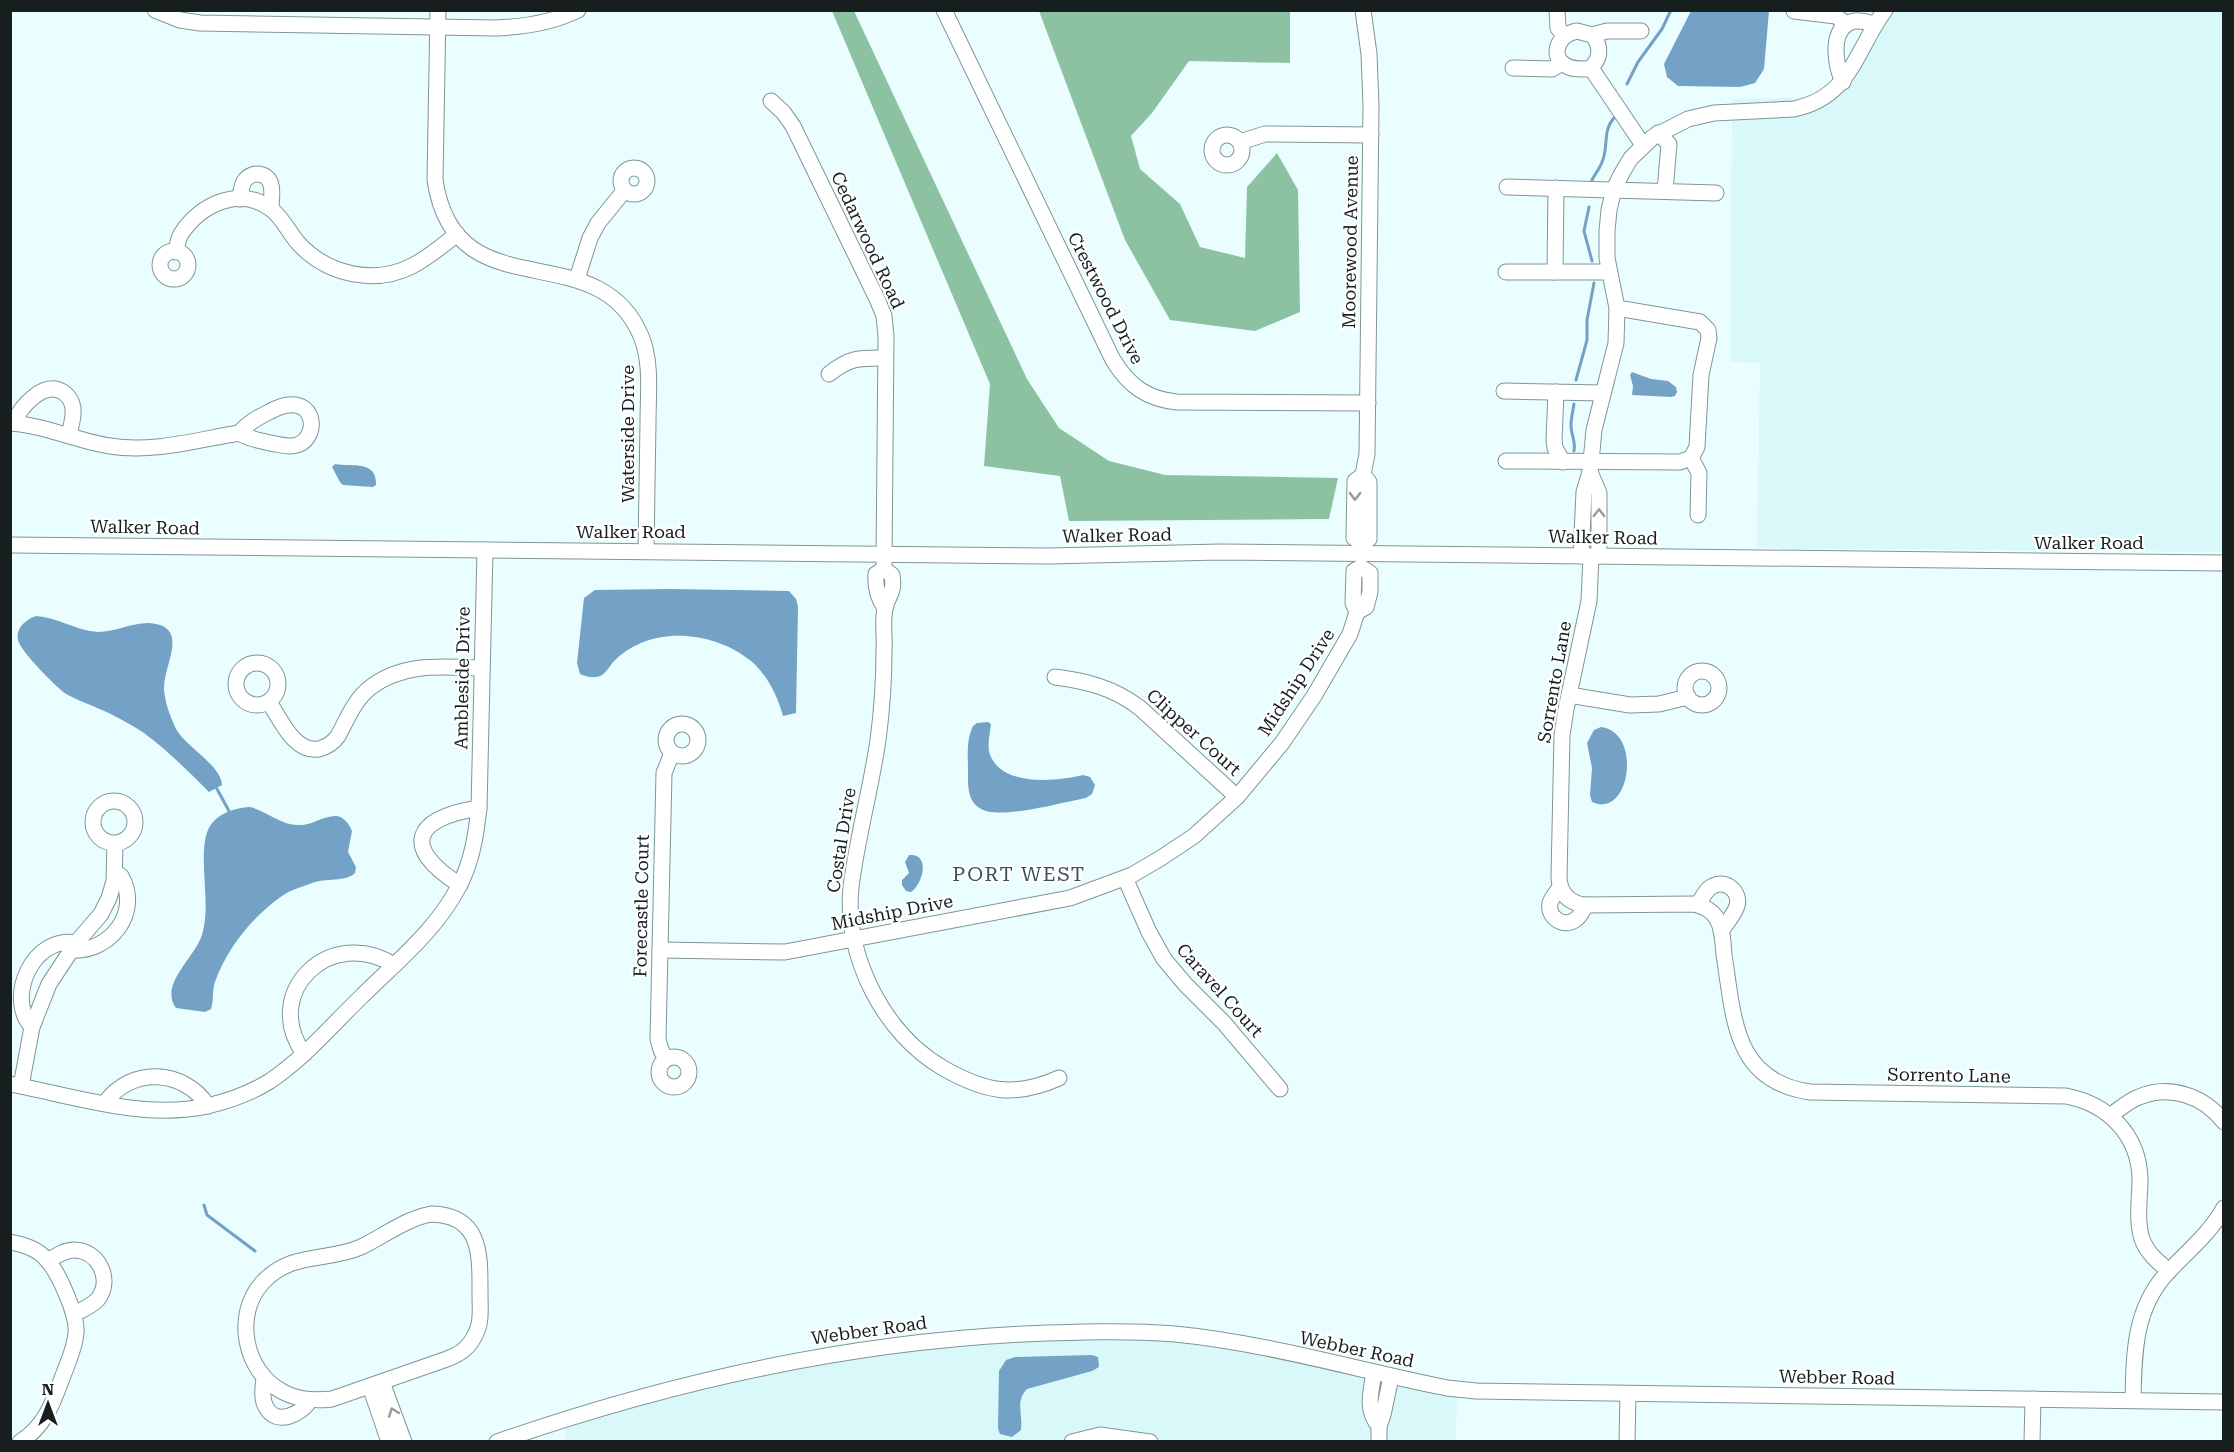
<svg xmlns="http://www.w3.org/2000/svg" width="2234" height="1452" viewBox="0 0 2234 1452" font-family="'Roboto Serif',serif">
<rect width="100%" height="100%" fill="#ebfeff"/>
<g fill="#d8f8fa">
<path d="M1890 11H2223V552L1757 548 1760 363 1730 362 1732 99 1834 97 1859 71 1874 38Z"/>
<path d="M1065 1337 1194 1340 1457 1393 1456 1441 565 1442V1422L634 1401 870 1353Z"/>
</g>
<g fill="#8cc2a1">
<path d="M832 11H854L1027 379 1059 428 1109 461 1165 475 1338 478 1329 519 1069 521 1060 476 984 466 990 384Z"/>
<path d="M1039 11H1290V63L1189 61 1152 113 1131 136 1140 169 1180 204 1200 247 1245 258 1247 187 1277 153 1298 190 1300 312 1255 331 1170 320 1125 240Z"/>
</g>
<g fill="#74a1c6">
<path d="M1691 11H1769L1764 69 1755 83 1740 87 1678 86 1667 77 1664 64Z"/>
<path d="M1632 372 1651 379 1668 381 1676 387 1677 392 1675 396 1671 397 1632 395 1633 386 1630 375Z"/>
<path d="M335 464C353 467 377 460 376 485L373 487 343 485 340 482 332 467Z"/>
<path d="M670 589 789 591 796 599 798 607 796 713 783 716C777 695 768 676 751 661 722 637 676 628 641 643 631 647 622 653 614 661 610 665 607 672 602 675 596 679 586 677 580 674L577 663 584 598 595 590Z"/>
<path d="M36 616C57 617 77 631 98 632 115 632 131 623 148 623 192 625 163 665 164 689 165 703 170 716 176 729 186 747 221 765 222 785L209 792C188 771 167 750 144 733 129 723 112 714 95 707 86 703 75 699 66 694 55 686 21 652 18 640 15 628 27 619 36 616Z"/>
<path d="M988 722 991 724C990 735 986 747 991 757 1005 787 1058 781 1083 775L1090 777 1095 785 1092 794 1086 798C1064 802 1000 820 981 809 967 801 968 785 968 772 968 757 966 740 973 726L977 723Z"/>
<path d="M1601 727C1643 732 1630 820 1592 802L1590 795 1592 768 1587 743 1594 730Z"/>
<path d="M250 807C266 811 281 825 298 825 311 826 323 816 335 816 344 816 349 824 352 831L348 852 356 867 355 873C347 882 325 878 312 883 302 887 290 890 282 896 253 916 227 948 215 982 212 990 214 1000 211 1009L205 1012 176 1008C159 984 194 959 202 935 212 903 197 857 208 830 215 814 234 808 250 807Z"/>
<path d="M909 855C931 853 923 884 911 892L906 891 902 885V880L909 873 905 862Z"/>
<path d="M1092 1355 1098 1357 1099 1367 1092 1371 1027 1389C1015 1401 1023 1414 1021 1430L1012 1437 1000 1434 998 1429 999 1371 1006 1360 1015 1357Z"/>
</g>
<g fill="none" stroke-linecap="round" stroke-linejoin="round">
<g stroke="#74a1c6" stroke-width="3">
<path d="M1627 84 1638 62 1662 29 1671 10"/>
<path d="M1592 180C1595 174 1600 168 1602 162 1609 147 1602 131 1614 118"/>
<path d="M1589 207 1584 231 1592 261"/>
<path d="M1576 380 1587 340V320L1594 283"/>
<path d="M1574 404C1573 411 1571 418 1571 425 1571 435 1576 442 1574 451"/>
<path d="M217 789 229 811"/>
<path d="M204 1205 207 1215 255 1251"/>
</g>
<defs>
<g id="minor">
<path d="M155 10 180 20 200 23 495 28C523 27 552 23 578 10"/>
<path d="M438 10 435 180C455 315 597 231 641 336 652 362 648 395 648 422 647 465 647 508 646 551"/>
<path d="M944 10 1113 360C1129 386 1147 399 1177 402L1368 403"/>
<path d="M1363 10 1369 54 1371 106 1367 454 1363 475 1355 481 1354 538 1362 543 1369 539V482L1363 475"/>
<path d="M1557 10 1558 28 1564 35"/>
<path d="M1794 11 1836 16 1846 24"/>
<path d="M1577 31 1592 35C1602 46 1601 60 1589 69 1581 69 1572 70 1565 65 1549 55 1559 34 1577 31Z"/>
<path d="M1592 35 1607 31H1641"/>
<path d="M1513 68 1552 69 1562 63"/>
<path d="M1591 68 1643 145"/>
<path d="M1843 82C1836 67 1830 35 1847 24 1855 18 1867 22 1875 24"/>
<path d="M771 101 783 112 793 126 878 301 884 316 886 336 884 564"/>
<path d="M1658 133 1669 144 1665 191"/>
<circle cx="1227" cy="150" r="15"/>
<path d="M1240 142 1265 134 1371 135"/>
<circle cx="634" cy="181" r="13"/>
<path d="M1507 187 1716 193"/>
<path d="M240 199C241 193 241 185 245 180 252 171 268 172 271 185 273 192 271 202 271 209"/>
<circle cx="174" cy="265" r="14"/>
<path d="M176 252C177 246 178 239 181 234 200 205 239 185 271 209 283 218 289 233 299 244 328 275 375 285 412 266 428 258 443 245 457 234"/>
<path d="M1506 272H1609"/>
<path d="M1555 272 1556 188"/>
<path d="M577 279 590 238 598 223 624 191"/>
<path d="M829 374C850 357 859 358 885 358"/>
<path d="M1504 391 1602 393"/>
<path d="M1556 392 1554 440 1555 448 1563 462"/>
<path d="M10 423C45 425 76 441 110 446 153 453 197 440 239 433 249 439 258 440 270 443 278 444 288 448 297 445 322 437 315 386 269 412 257 418 248 423 239 433"/>
<path d="M13 423C21 407 43 380 63 392 69 396 72 401 73 408 74 417 71 426 69 435"/>
<path d="M1691 458 1699 473 1698 515"/>
<path d="M1506 461 1680 462 1691 458 1697 447 1701 375 1709 338 1708 330 1700 322 1617 308"/>
<path d="M1590 472 1599 493V556"/>
<path d="M10 545 1050 556 1220 552 2224 563"/>
<path d="M1581 556 1584 492 1590 472 1594 430 1616 343 1617 308 1607 258V231L1609 210 1614 189 1622 173 1631 158 1653 137 1688 119 1714 113 1794 109C1851 97 1855 51 1885 10"/>
<path d="M1591 556 1589 601 1566 709 1562 735 1559 878C1560 893 1568 902 1583 905L1695 904C1704 907 1712 910 1717 919 1723 929 1723 944 1724 955 1734 1017 1733 1081 1810 1092L2066 1096C2108 1104 2139 1135 2140 1179 2140 1198 2136 1220 2142 1239 2147 1253 2158 1262 2169 1271"/>
<path d="M1361 567 1370 573V592L1366 607 1357 612 1353 603 1354 571Z"/>
<path d="M885 608C877 597 875 587 876 574L884 569 892 575C895 594 888 594 885 609 882 621 885 637 884 650 884 680 882 710 878 740 871 789 857 838 851 887 844 956 884 1034 943 1068 985 1092 1014 1098 1059 1078"/>
<circle cx="257" cy="684" r="21"/>
<circle cx="1702" cy="688" r="17"/>
<path d="M1055 677C1087 681 1114 688 1140 708L1237 797"/>
<path d="M1569 695 1630 705 1659 704 1688 697"/>
<path d="M269 702C281 720 294 753 319 749 327 747 333 743 338 736 348 718 354 700 371 687 404 662 443 667 482 668"/>
<circle cx="682" cy="740" r="16"/>
<circle cx="114" cy="822" r="21"/>
<path d="M1125 878 1149 932 1164 959 1185 984 1224 1023 1280 1089"/>
<path d="M460 885C400 847 414 818 479 808"/>
<path d="M1560 887C1557 892 1552 897 1550 903 1547 917 1563 928 1575 920 1580 917 1583 910 1586 905"/>
<path d="M1698 905C1702 898 1706 889 1713 886 1726 879 1741 892 1737 906 1734 915 1726 924 1721 931"/>
<path d="M71 950C110 953 142 912 121 876L115 872"/>
<path d="M660 950 785 952 1070 898 1132 875 1161 858 1194 836 1237 797 1282 743 1314 696 1350 634 1357 612"/>
<path d="M32 1027C5 998 33 935 76 943"/>
<path d="M304 1054C260 992 331 925 394 965"/>
<circle cx="674" cy="1072" r="15"/>
<path d="M666 1059 661 1050 658 1039 664 773 672 753"/>
<path d="M10 1084C74 1096 143 1120 207 1106 229 1101 251 1093 270 1081 304 1058 331 1026 360 998 395 963 436 931 459 886 472 862 476 835 479 808L485 550"/>
<path d="M21 1086 32 1027 49 984 76 943 101 914 109 898 114 881 115 844"/>
<path d="M105 1103C131 1066 184 1069 208 1106"/>
<path d="M2111 1115C2120 1109 2128 1101 2139 1097 2170 1084 2204 1096 2224 1122"/>
<path d="M431 1214C482 1215 480 1255 480 1294 480 1307 482 1323 475 1335 469 1348 460 1354 447 1359L332 1399C315 1401 298 1400 283 1392 244 1372 233 1314 263 1282 292 1251 327 1262 361 1247 384 1236 405 1219 431 1214Z"/>
<path d="M10 1242C25 1245 38 1249 47 1260 59 1273 78 1316 76 1333 75 1347 69 1360 64 1373 54 1400 46 1426 20 1442"/>
<path d="M48 1261C56 1256 64 1250 74 1250 98 1250 113 1279 98 1299 92 1306 82 1310 74 1314"/>
<path d="M1374 1373C1371 1392 1365 1410 1379 1426L1383 1415 1391 1377"/>
<path d="M264 1378C263 1387 261 1399 266 1407 276 1427 302 1414 310 1400"/>
<path d="M382 1382 404 1442"/>
<path d="M370 1386 389 1442"/>
<path d="M2133 1400C2134 1353 2134 1307 2169 1271 2189 1250 2210 1233 2224 1208"/>
<path d="M1379 1426V1442"/>
<path d="M497 1442C669 1382 842 1343 1024 1334 1074 1332 1125 1330 1175 1334 1267 1343 1357 1370 1447 1388L1476 1391 2224 1402"/>
<path d="M1072 1442 1100 1435 1150 1442"/>
<path d="M1627 1442 1628 1394"/>
<path d="M2032 1442 2033 1399"/>
</g>
</defs>
<use href="#minor" stroke="#809596" stroke-width="17"/>
<use href="#minor" stroke="#fff" stroke-width="15"/>
</g>
<defs><path id="oneway-chevron" d="M-2-3.5L2.5 0L-2 3.5" fill="none" stroke-width="1.6" stroke-linecap="round" stroke-linejoin="round" transform="scale(1.5)"/></defs>
<g stroke="#969a9a">
<use href="#oneway-chevron" transform="translate(1355 496) rotate(91)"/>
<use href="#oneway-chevron" transform="translate(1599 513) rotate(-90)"/>
<use href="#oneway-chevron" transform="translate(393 1412) rotate(-110)"/>
</g>
<g text-anchor="middle" dominant-baseline="central" stroke-width="4.5" stroke-linejoin="round" paint-order="stroke">
<g font-size="18" fill="#161e1e" stroke="#fff">
<text transform="translate(868 240) rotate(65)">Cedarwood Road</text>
<text transform="translate(1350 242) rotate(-89)">Moorewood Avenue</text>
<text transform="translate(1106 298) rotate(63)">Crestwood Drive</text>
<text transform="translate(627 434) rotate(-90)">Waterside Drive</text>
<text transform="translate(145 527) rotate(1)">Walker Road</text>
<text x="631" y="531">Walker Road</text>
<text transform="translate(1117 535) rotate(-1)">Walker Road</text>
<text transform="translate(1603 537) rotate(1)">Walker Road</text>
<text x="2089" y="542">Walker Road</text>
<text transform="translate(462 678) rotate(-89)">Ambleside Drive</text>
<text transform="translate(1296 682) rotate(-57)">Midship Drive</text>
<text transform="translate(1554 682) rotate(-80)">Sorrento Lane</text>
<text transform="translate(1194 732) rotate(42)">Clipper Court</text>
<text transform="translate(841 840) rotate(-81)">Costal Drive</text>
<text transform="translate(641 906) rotate(-89)">Forecastle Court</text>
<text transform="translate(892 912) rotate(-11)">Midship Drive</text>
<text transform="translate(1220 990) rotate(48)">Caravel Court</text>
<text transform="translate(1949 1075) rotate(1)">Sorrento Lane</text>
<text transform="translate(869 1330) rotate(-8)">Webber Road</text>
<text transform="translate(1357 1349) rotate(12)">Webber Road</text>
<text transform="translate(1837 1377) rotate(1)">Webber Road</text>
</g>
<g font-size="20" letter-spacing="1.5" fill="#3d5052" stroke="#fff">
<text x="1019" y="874">PORT WEST</text>
</g>
</g>
<rect width="2234" height="1452" fill="none" stroke="#161e1e" stroke-width="24"/>
<g transform="translate(48 1404)" stroke="#ffffff" stroke-width="4.5" paint-order="stroke">
<path d="M0-4.5L10 22L0 15L-10 22Z" fill="#161e1e"/>
<text y="-9" font-size="16" font-weight="bold" text-anchor="middle" fill="#161e1e">N</text>
</g>
</svg>
